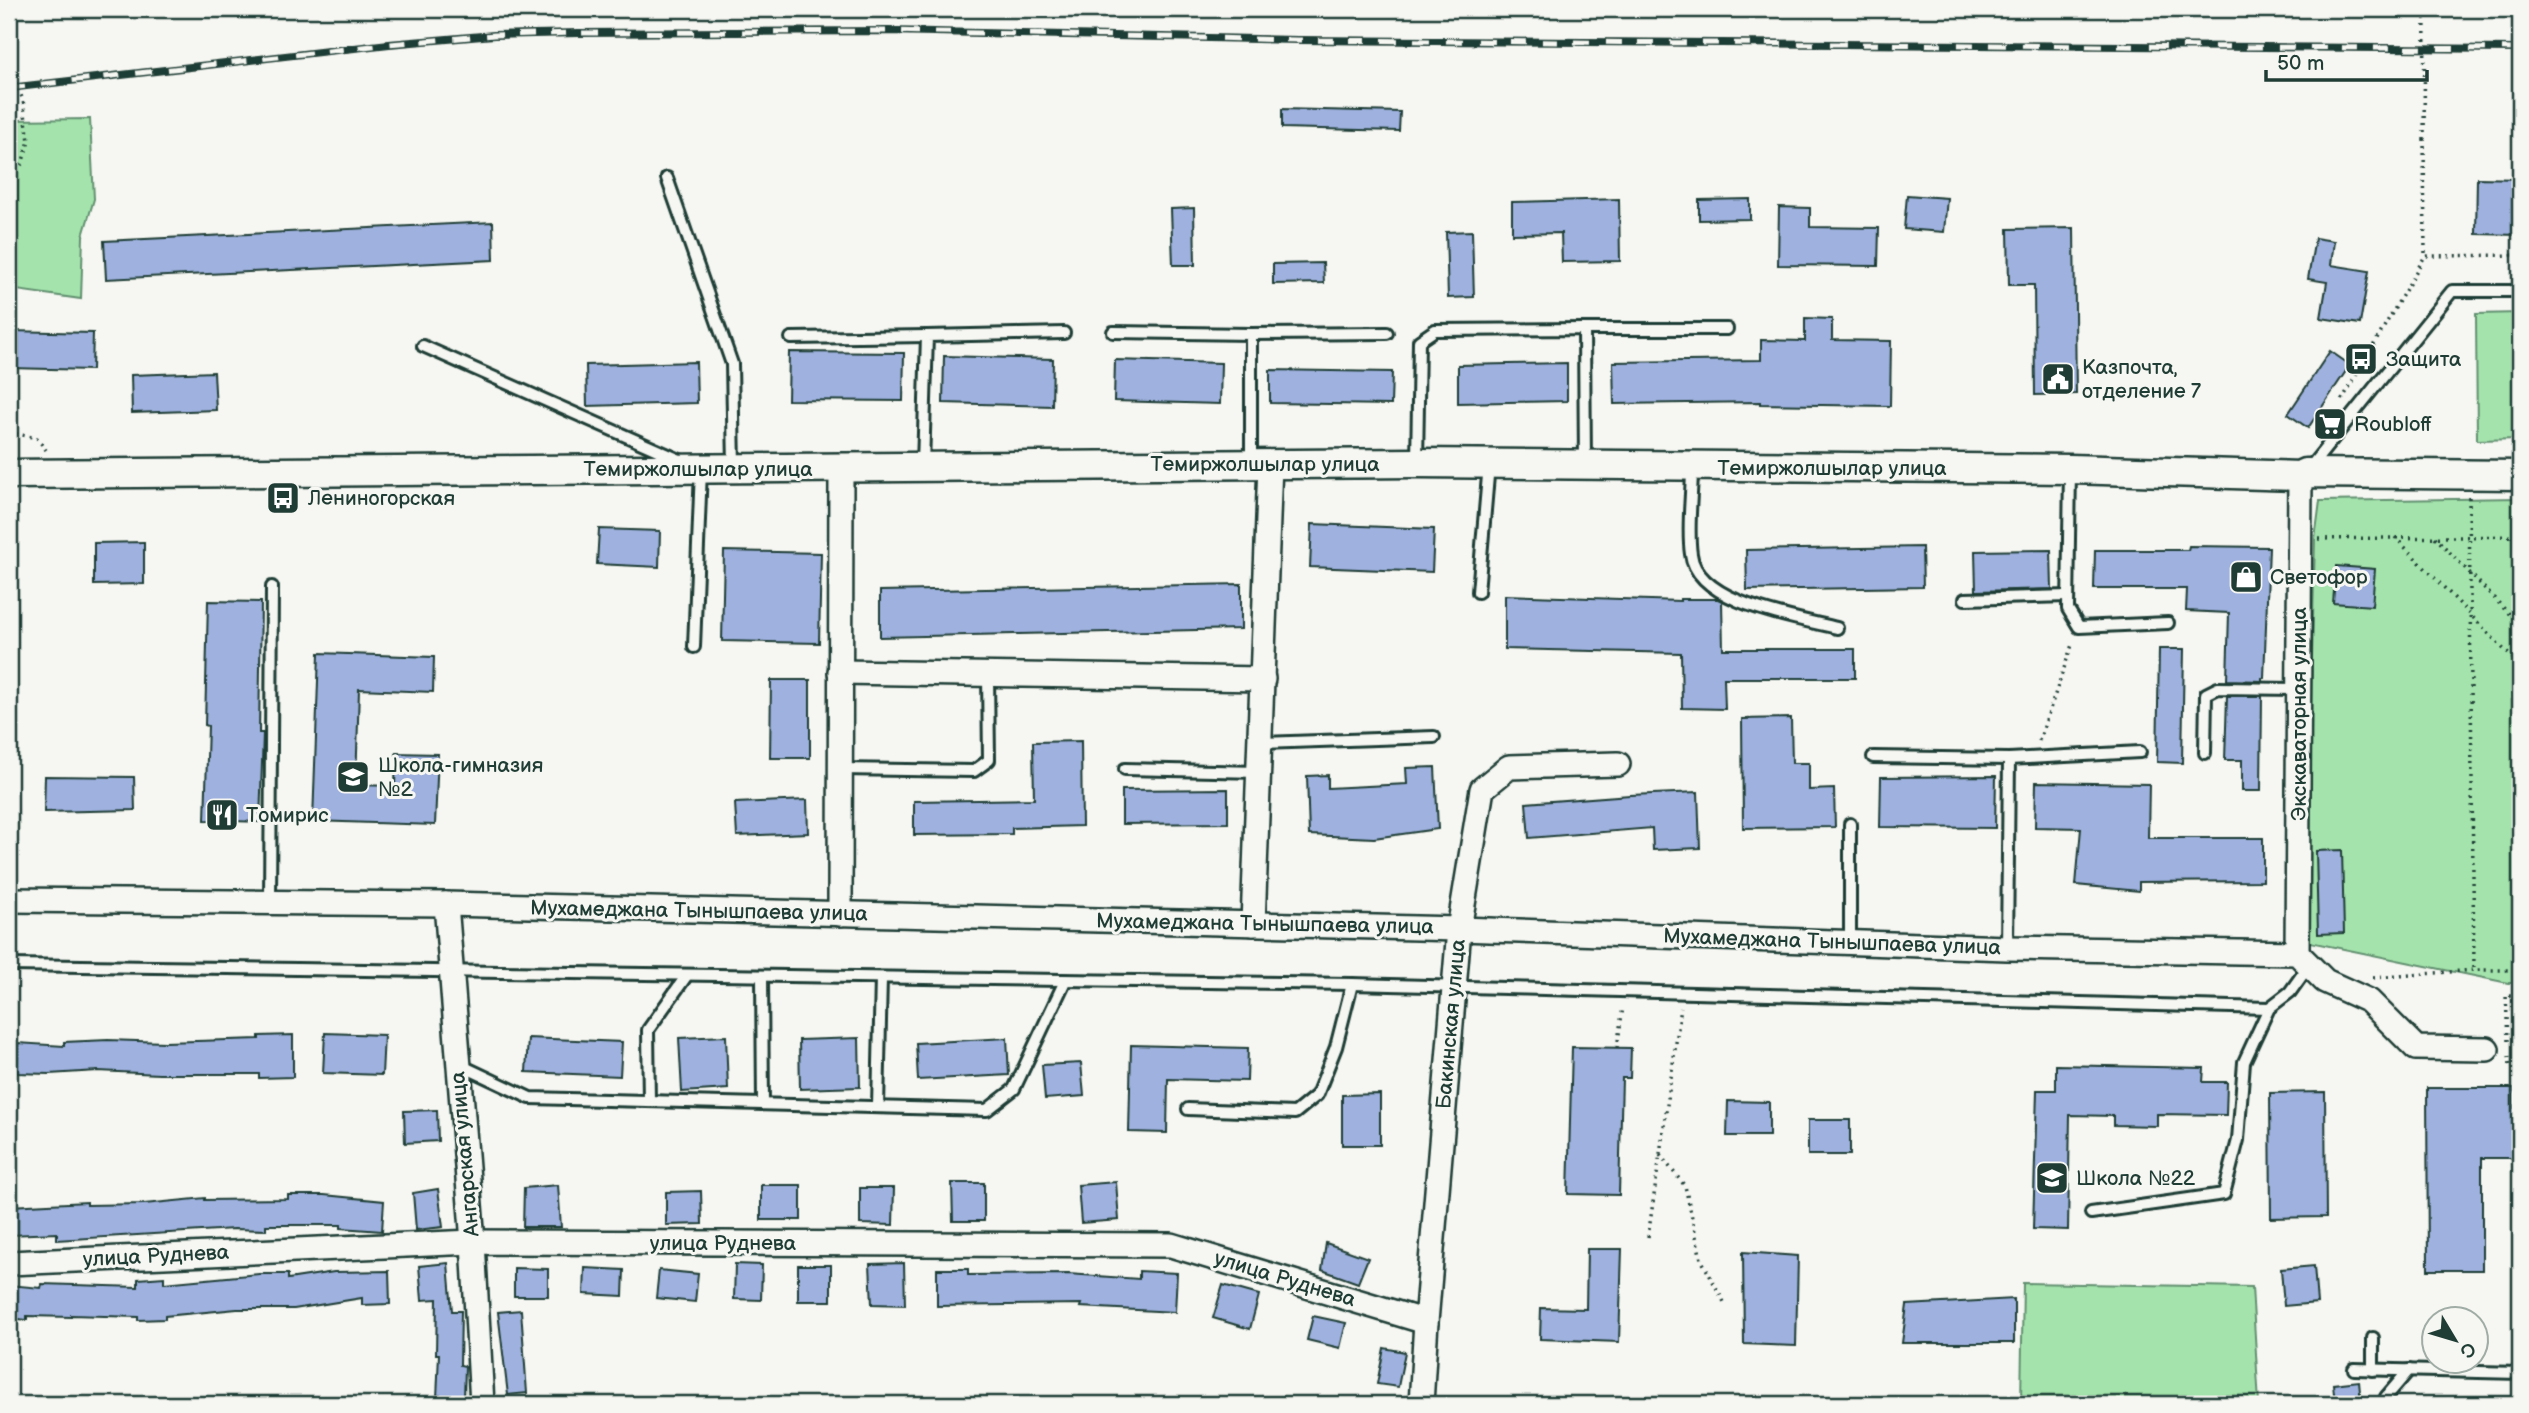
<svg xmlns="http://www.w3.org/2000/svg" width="2529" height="1413" viewBox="0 0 2529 1413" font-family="'Balsamiq Sans',sans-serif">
<rect width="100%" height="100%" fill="#f6f6f2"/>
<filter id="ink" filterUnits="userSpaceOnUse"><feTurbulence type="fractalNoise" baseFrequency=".0143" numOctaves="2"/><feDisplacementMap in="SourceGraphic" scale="14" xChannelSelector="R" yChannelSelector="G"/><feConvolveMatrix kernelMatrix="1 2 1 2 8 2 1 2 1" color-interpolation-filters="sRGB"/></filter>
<g filter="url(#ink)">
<g fill="#a4e4ac" stroke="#629070" stroke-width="2">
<path d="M90 119 94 199 83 236 81 299 9 289V120Z"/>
<path d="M2520 313V439L2477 440 2476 314Z"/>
<path d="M2520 498V983H2508L2305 941 2315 539 2320 501Z"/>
<path d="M2023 1283 2252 1287 2259 1404H2021Z"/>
</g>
<g fill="#9fb1df" stroke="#1f3d34" stroke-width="2">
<path d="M1282 109 1400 112 1399 131 1282 128Z"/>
<path d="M2477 178 2520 179V235L2476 234Z"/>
<path d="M1907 195 1947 198 1944 232 1904 229Z"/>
<path d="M1619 199 1620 261 1562 262 1561 233 1512 234V202Z"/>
<path d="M1750 199V219L1699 220V200Z"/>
<path d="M1779 207 1810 208V227L1879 228 1878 266 1778 265Z"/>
<path d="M1194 208 1195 265H1173L1171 209Z"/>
<path d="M493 222 494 260 106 279 104 241Z"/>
<path d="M2074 228 2076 394 2035 395 2034 285H2009L2008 229Z"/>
<path d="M1472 231 1474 297 1448 298 1446 232Z"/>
<path d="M2315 238 2334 241 2331 265 2369 271 2360 324 2321 318 2327 282 2308 279Z"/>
<path d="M1323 263 1324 283 1273 284V264Z"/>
<path d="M1805 318 1832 319V340L1891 341 1890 406 1760 404V402L1614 404 1613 362 1761 360V340L1805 341Z"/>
<path d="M10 331 93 333 92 370 9 368Z"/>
<path d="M2330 351 2350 365 2308 428 2288 414Z"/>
<path d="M789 352 904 353 903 401 788 400Z"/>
<path d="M944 356 1053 359 1052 406 943 403Z"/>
<path d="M1115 360 1221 363 1220 404 1114 401Z"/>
<path d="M696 362 697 403 587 406 586 365Z"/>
<path d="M1567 363V401L1458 403V365Z"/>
<path d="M1270 370 1392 372 1391 405 1270 403Z"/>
<path d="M214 372 216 410 132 413 131 375Z"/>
<path d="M1312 524 1434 529 1432 572 1310 567Z"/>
<path d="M599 529 660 531 659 567 597 564Z"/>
<path d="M144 542V584L94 585V543Z"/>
<path d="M2189 546 2269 547 2264 678H2262V681L2227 680 2229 613 2186 611 2187 589H2094L2095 550H2188Z"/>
<path d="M1922 547 1923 587 1747 590 1746 550Z"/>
<path d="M2051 550 2052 589 1976 591 1975 551Z"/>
<path d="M724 551 821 553 819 643 722 641Z"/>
<path d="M2336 566 2375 569 2372 606 2333 603Z"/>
<path d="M1241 584V629L880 637V591Z"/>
<path d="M1505 595 1680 601V599H1718L1722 601 1723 649H1855V678H1724L1725 709 1682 708 1681 653 1505 649Z"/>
<path d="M208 601 261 602 259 733H263L260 822 205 820 208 726 205 725Z"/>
<path d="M2159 649H2184L2182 763 2157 762Z"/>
<path d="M319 653 434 657 433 692 359 689 356 785 395 786 396 753 438 754 435 825 313 821Z"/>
<path d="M771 680H810V758H770Z"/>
<path d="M2227 696H2262L2261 791H2242V760H2225Z"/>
<path d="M1791 718 1792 763H1809V790L1834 789 1835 827 1743 828 1742 719Z"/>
<path d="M1081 741 1082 826 1012 828V834L914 835V801L1034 799 1033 742Z"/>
<path d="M1435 767 1438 829 1374 838 1309 835 1307 776 1328 775V788L1407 784 1406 768Z"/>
<path d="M45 776 134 777 135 810 44 812Z"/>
<path d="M1996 776 1995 828 1880 827 1881 777Z"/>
<path d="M2036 782 2149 784 2148 838H2263V881L2139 882V891L2076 885 2081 828 2035 827Z"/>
<path d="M1228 789V823L1122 824V790Z"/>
<path d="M1698 792 1700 848 1653 850 1652 828 1529 838 1526 803 1630 795Z"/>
<path d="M807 800 808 833 737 836 735 803Z"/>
<path d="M2342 850 2344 933 2318 934 2316 851Z"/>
<path d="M325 1033 384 1035 382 1075 323 1073Z"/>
<path d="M293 1035V1077L259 1078V1074H159L98 1071 49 1074 17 1073 18 1043 64 1046V1042L108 1040 165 1042 259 1039V1036Z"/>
<path d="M726 1036 728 1089 682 1092 679 1038Z"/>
<path d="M528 1038 622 1042 620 1076 526 1072Z"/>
<path d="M859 1038 860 1087 800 1089 799 1040Z"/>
<path d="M1007 1038 1009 1075 918 1080 916 1043Z"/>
<path d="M1131 1045 1248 1048 1247 1081 1168 1079 1167 1133 1129 1132Z"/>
<path d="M1572 1047 1631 1048 1630 1078H1622L1619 1195 1568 1194Z"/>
<path d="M1081 1063 1084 1096 1045 1099 1042 1065Z"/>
<path d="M2056 1065 2204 1068 2203 1082H2227L2226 1115 2157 1114V1126L2113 1125V1116L2070 1115 2068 1230 2033 1229 2037 1090H2056Z"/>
<path d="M2427 1088H2514V1108H2520V1158H2482V1270H2428Z"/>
<path d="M2325 1092 2326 1217 2271 1218 2270 1093Z"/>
<path d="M1380 1094V1145H1342V1095Z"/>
<path d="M1728 1101 1769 1102V1136H1727Z"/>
<path d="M437 1110 438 1141 405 1143 404 1111Z"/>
<rect x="1808" y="1120" width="42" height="35"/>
<path d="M1116 1182 1119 1220 1081 1223 1078 1185Z"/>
<path d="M952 1183H984V1221H953Z"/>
<path d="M558 1185 561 1227H523L524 1188Z"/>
<rect x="761" y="1185" width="40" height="35"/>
<path d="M860 1188H894L893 1225 860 1224Z"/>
<path d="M438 1189 443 1227 416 1230 413 1193Z"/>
<path d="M701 1191 702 1224 666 1225V1192Z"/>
<path d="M288 1195H324L384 1201 382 1231 341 1228V1225H266V1230L234 1229 57 1240V1233L9 1235V1206L87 1202V1205L144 1204 205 1198V1200L288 1199Z"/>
<path d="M1326 1243 1368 1258 1358 1283 1322 1270Z"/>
<path d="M1587 1249H1622L1619 1342 1540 1339 1541 1308 1586 1309Z"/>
<path d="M1743 1252 1798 1256 1796 1346 1744 1344Z"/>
<path d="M448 1263 452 1311H461L460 1365 465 1366 464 1399 437 1398 439 1354H436L437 1299 422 1300 419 1266Z"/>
<path d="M904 1263 905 1305 872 1304 870 1264Z"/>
<path d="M735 1264 762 1265 761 1300 734 1299Z"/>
<rect x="798" y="1265" width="33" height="36"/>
<path d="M2314 1266 2317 1303 2284 1306 2281 1269Z"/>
<path d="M514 1268 548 1269V1296H514Z"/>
<path d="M585 1268 624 1270 623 1296 584 1294Z"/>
<path d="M937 1269H968V1275L1068 1274 1139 1279V1271L1177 1273 1175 1312 1080 1307 1081 1304 937 1306Z"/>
<path d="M659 1270 698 1274 695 1302 656 1298Z"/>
<path d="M389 1271 390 1304 362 1305V1298L294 1309H237L165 1316V1319L138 1320V1317L71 1315V1317L27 1316V1320L9 1318V1285L41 1288 42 1284 138 1287V1279L164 1277V1283L259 1274H288V1279L334 1272Z"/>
<path d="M1223 1285 1259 1295 1250 1329 1213 1318Z"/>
<path d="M2014 1299V1343H1902L1907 1305Z"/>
<path d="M521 1310 527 1393 508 1395 498 1312Z"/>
<path d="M1313 1316 1346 1323 1340 1348 1307 1340Z"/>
<path d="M1384 1348 1405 1352 1398 1387 1377 1384Z"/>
<path d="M2359 1381 2361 1404H2335L2333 1384Z"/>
</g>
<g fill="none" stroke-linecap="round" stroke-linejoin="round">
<defs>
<g id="service">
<path d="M667 178 732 364 734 466"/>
<path d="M1584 329H1727"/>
<path d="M1113 332 1251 334V464"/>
<path d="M1251 334 1387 333"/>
<path d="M791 338 927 336"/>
<path d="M423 346 680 460"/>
<path d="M1417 463 1419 341 1435 330 1584 329 1585 464"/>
<path d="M923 465 927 336 1064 333"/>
<path d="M1692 468C1692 495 1687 528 1691 554 1697 604 1798 618 1837 628"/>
<path d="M2070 469 2068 609 2079 627 2168 623"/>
<path d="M2308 470 2452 291H2520"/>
<path d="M1478 592 1489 464"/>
<path d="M1965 599 2068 596"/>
<path d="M694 647 701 469"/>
<path d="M1260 743 1434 737"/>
<path d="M2205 753 2206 694 2218 688 2299 689"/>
<path d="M1873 757 2009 759"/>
<path d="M840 769 974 771 989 760 988 675"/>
<path d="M1125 769 1259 772"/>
<path d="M1850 824V943"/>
<path d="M270 903 272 587"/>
<path d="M2007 948 2009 759 2140 752"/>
<path d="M9 965 1352 984 2269 1008"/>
<path d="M762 976 763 1104"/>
<path d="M458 1064 530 1098 987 1110 1014 1089 1065 981"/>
<path d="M649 1101 648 1030 687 975"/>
<path d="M878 1107 881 978"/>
<path d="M1188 1109 1295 1113 1317 1095 1336 1047 1352 984"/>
<path d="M2091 1213 2224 1194 2238 1140 2244 1062 2269 1008 2290 992 2310 964"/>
<path d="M2373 1338V1370"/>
<path d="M2354 1369 2520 1373"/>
<path d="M2385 1404 2386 1397 2409 1370"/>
</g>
<g id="minor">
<path d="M840 672 1263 679"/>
<path d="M9 900 446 904 1459 929 2007 948 2297 953 2325 981 2369 1001 2416 1048 2487 1049"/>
<path d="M446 904 473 1242 482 1404"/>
<path d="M840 914 841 468"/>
<path d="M1253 924 1270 464"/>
<path d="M2297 953 2300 476"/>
<path d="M9 1263 473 1242 1171 1245 1426 1322"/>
<path d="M1421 1404 1426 1322 1459 929 1482 789 1509 767 1618 764"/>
</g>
<path id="tertiary" d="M9 474 1417 463 2070 469 2300 476 2305 473 2520 475"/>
</defs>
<use href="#service" stroke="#1f3d34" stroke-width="16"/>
<use href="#minor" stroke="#1f3d34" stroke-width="28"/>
<use href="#tertiary" stroke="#1f3d34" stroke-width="33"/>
<g stroke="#1f3d34" stroke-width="3.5" stroke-dasharray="2 5" stroke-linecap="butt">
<path d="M9 48 17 86 23 100 29 141 22 164 9 181V197"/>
<path d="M2424 139 2425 256"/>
<path d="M2342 400 2425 256 2520 255"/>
<path d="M9 402 12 433 37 438 46 450"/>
<path d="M2469 497 2474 970"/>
<path d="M2395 537 2520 666"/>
<path d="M2435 537 2520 625"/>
<path d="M2319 539 2520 536"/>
<path d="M2039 741 2073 642"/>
<path d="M2373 978 2474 970H2520"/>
<path d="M2508 1041 2506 995H2520"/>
<path d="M1617 1048 1623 1007"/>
<path d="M2509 1056 2510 1066 2520 1067"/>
<path d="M1660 1155 1685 1186 1701 1259 1724 1302"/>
<path d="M1648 1237 1681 1008"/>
</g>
<use href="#service" stroke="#f6f6f2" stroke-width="10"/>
<use href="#minor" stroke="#f6f6f2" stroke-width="23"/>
<use href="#tertiary" stroke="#f6f6f2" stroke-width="28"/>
<defs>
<path id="rail" d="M9 88 389 44 494 35 579 33 888 31 1298 40 2520 49"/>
</defs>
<use href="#rail" stroke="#1f3d34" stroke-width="8"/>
<use href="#rail" stroke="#f6f6f2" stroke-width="5" stroke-dasharray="16" stroke-linecap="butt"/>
<path stroke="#1f3d34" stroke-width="3.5" stroke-dasharray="2 5" stroke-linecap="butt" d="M2424 139 2425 9"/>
</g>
</g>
<defs>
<symbol id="bus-square" viewBox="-11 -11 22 22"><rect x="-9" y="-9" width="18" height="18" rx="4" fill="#1f3d34" stroke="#f6f6f2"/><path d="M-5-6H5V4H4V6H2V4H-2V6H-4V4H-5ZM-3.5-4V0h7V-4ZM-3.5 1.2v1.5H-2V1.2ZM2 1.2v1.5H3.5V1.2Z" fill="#fff"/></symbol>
<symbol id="civic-square" viewBox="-11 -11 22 22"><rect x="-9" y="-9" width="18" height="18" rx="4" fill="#1f3d34" stroke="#f6f6f2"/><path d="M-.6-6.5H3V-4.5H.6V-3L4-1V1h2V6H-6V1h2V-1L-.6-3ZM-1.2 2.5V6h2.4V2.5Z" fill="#fff"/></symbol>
<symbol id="supermarket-square" viewBox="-11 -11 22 22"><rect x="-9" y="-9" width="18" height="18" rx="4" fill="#1f3d34" stroke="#f6f6f2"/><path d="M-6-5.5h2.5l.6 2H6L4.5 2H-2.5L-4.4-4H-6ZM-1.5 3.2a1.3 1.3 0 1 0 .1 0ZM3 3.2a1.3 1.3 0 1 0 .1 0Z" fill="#fff"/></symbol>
<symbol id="shop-square" viewBox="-11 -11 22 22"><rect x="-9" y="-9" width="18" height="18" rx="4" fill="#1f3d34" stroke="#f6f6f2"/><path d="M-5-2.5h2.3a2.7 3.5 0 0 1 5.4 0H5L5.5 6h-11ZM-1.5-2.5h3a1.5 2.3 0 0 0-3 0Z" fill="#fff"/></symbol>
<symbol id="school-square" viewBox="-11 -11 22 22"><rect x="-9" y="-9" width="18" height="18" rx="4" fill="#1f3d34" stroke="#f6f6f2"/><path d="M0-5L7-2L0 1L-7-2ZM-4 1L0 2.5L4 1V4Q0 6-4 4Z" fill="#fff"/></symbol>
<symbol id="restaurant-square" viewBox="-11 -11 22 22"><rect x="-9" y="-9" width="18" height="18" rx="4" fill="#1f3d34" stroke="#f6f6f2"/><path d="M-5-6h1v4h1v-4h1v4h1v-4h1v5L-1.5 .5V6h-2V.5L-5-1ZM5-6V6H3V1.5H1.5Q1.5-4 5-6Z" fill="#fff"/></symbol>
</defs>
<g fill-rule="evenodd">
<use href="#bus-square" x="2342" y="340" width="38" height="38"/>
<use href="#civic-square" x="2039" y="360" width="38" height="38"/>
<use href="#supermarket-square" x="2311" y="405" width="38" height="38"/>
<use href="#bus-square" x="264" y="479" width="38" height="38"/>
<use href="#shop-square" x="2227" y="558" width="38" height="38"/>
<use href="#school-square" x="334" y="758" width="38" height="38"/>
<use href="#restaurant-square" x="203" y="796" width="38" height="38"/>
<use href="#school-square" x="2033" y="1159" width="38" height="38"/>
</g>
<g text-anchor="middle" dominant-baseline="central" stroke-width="6" stroke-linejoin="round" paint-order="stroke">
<g font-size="21" fill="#1f3d34" stroke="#f6f6f2" text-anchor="start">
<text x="2386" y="359">Защита</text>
<text x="2082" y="367">Казпочта,<tspan x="2082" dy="24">отделение 7</tspan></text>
<text x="2354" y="424">Roubloff</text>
<text x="308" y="498">Лениногорская</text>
<text x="2270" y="577">Светофор</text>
<text x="378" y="765">Школа-гимназия<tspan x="378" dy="24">№2</tspan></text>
<text x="246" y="815">Томирис</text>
<text x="2076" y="1178">Школа №22</text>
</g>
<g font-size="21" fill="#1f3d34" stroke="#f6f6f2">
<text x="1265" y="464">Темиржолшылар улица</text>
<text x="1832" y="468">Темиржолшылар улица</text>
<text x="698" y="469">Темиржолшылар улица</text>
<text transform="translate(2299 714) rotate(-90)">Экскаваторная улица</text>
<text transform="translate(699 911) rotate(1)">Мухамеджана Тынышпаева улица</text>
<text transform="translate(1265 924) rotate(1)">Мухамеджана Тынышпаева улица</text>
<text transform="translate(1832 942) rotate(2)">Мухамеджана Тынышпаева улица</text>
<text transform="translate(1451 1024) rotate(-85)">Бакинская улица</text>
<text transform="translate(465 1154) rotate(-95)">Ангарская улица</text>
<text x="723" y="1243">улица Руднева</text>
<text transform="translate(156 1256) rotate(-3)">улица Руднева</text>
<text transform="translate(1285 1279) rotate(17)">улица Руднева</text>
</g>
</g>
<rect width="2529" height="1413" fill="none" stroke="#f6f6f2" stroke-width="35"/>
<rect x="18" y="18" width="2494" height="1378" fill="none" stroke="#1f3d34" stroke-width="2.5" filter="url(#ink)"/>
<g transform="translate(2455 1340) rotate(128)"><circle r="33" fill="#f6f6f2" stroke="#a0aca6" stroke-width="2"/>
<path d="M0-5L12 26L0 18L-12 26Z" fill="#1f3d34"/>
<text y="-10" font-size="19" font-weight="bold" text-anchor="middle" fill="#1f3d34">С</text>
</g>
<path d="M2266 70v10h161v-10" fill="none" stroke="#1f3d34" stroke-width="3.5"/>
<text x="2277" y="70" font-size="21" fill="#1f3d34" stroke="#f6f6f2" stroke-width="5" paint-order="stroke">50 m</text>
</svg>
